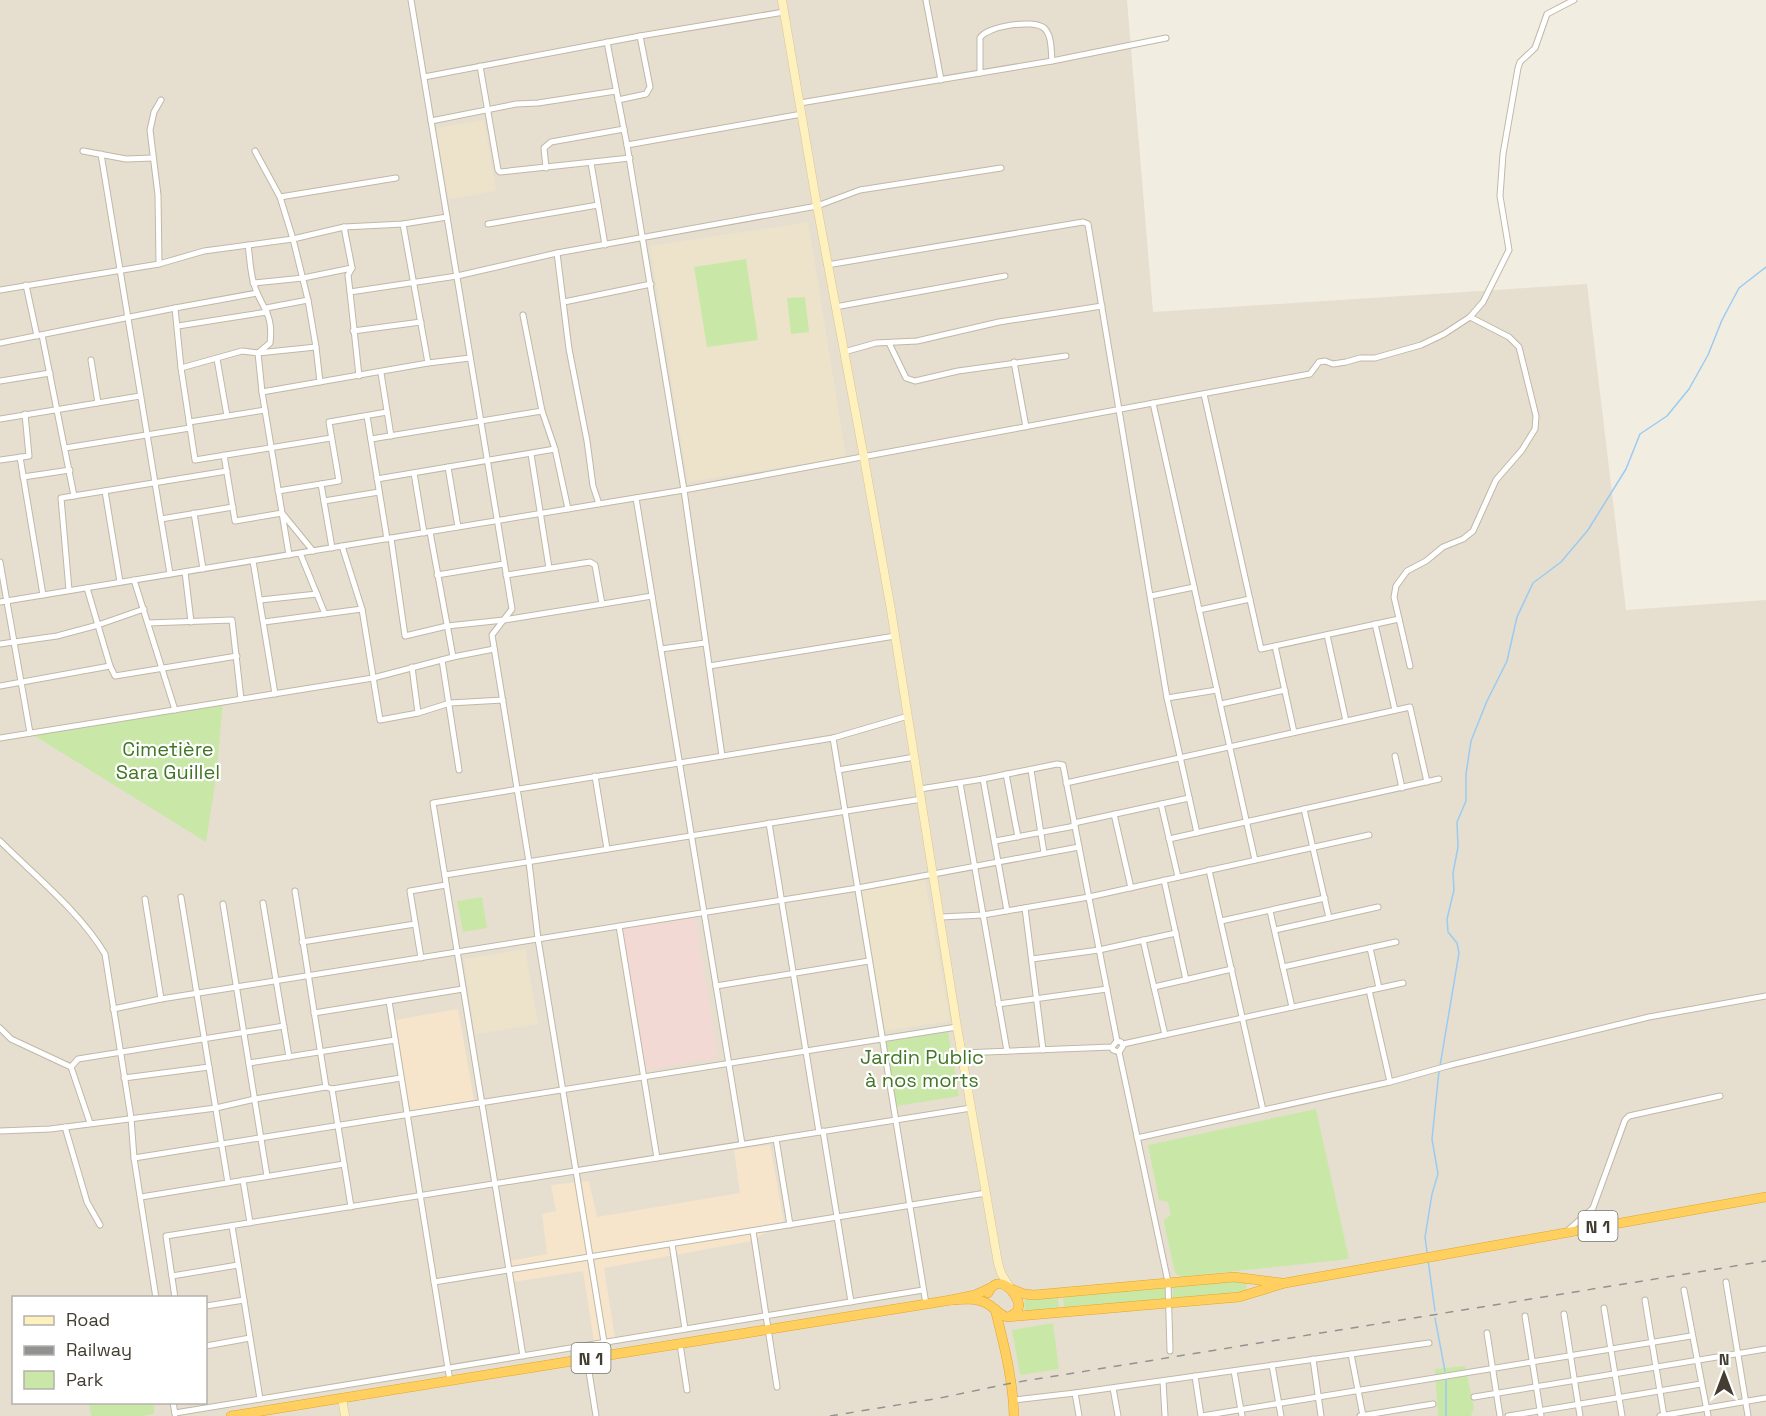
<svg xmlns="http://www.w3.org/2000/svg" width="1766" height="1416" viewBox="0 0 1766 1416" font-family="'Space Grotesk',sans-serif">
<rect width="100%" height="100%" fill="#f2ede1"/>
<path fill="#e6dfcf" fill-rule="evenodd" d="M0 0H1127L1153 312 1587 284 1626 610 1766 600V1416H0ZM14 1298H206V1402H14Z"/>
<g fill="#f6e5ca">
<path d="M458 1009 474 1100 410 1111 395 1020Z"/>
<path d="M770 1145 784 1222 751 1241 604 1268 615 1338 594 1342 583 1271 513 1282 509 1261 547 1254 542 1214 556 1211 551 1185 589 1181 597 1217 740 1193 734 1150Z"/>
</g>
<g fill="#ece3ca">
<path d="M484 120 496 191 449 199 436 128Z"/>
<path d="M808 222 846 457 688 482 650 246Z"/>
<path d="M925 880 950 1021 884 1031 861 890Z"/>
<path d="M525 949 538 1024 475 1034 464 959Z"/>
</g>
<path fill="#f3d9d3" d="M695 916 718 1058 646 1070 622 928Z"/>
<g fill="#c9e8a8">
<path d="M746 259 758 340 707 347 694 267Z"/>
<path d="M805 297 809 332 791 334 787 298Z"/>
<path d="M223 702 216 777 206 842 30 733Z"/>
<path d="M482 897 487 928 463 932 457 901Z"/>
<path d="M948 1031 959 1096 897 1106 885 1042Z"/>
<path d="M1316 1109 1349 1259 1181 1277 1175 1273 1164 1223V1220L1171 1215 1168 1202 1159 1200 1148 1145Z"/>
<path d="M1238 1279 1247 1283 1245 1292 1176 1300 1173 1298V1288L1176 1284Z"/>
<path d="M1167 1286 1166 1300 1064 1309 1063 1296Z"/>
<path d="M1058 1296 1059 1310 1025 1312 1024 1302 1026 1299Z"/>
<path d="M1053 1323 1059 1369 1020 1375 1012 1330Z"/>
<path d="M1465 1366 1474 1408 1471 1416H1438L1435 1369Z"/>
<path d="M89 1403H154V1414L142 1416H91Z"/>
</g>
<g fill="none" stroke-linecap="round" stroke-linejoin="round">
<g stroke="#9acbf2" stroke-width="1.5">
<path d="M1440 1066 1459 953 1457 943 1448 932 1447 919 1454 890 1453 873 1458 847 1457 822 1466 801V774L1471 741 1487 701 1507 661 1517 617 1533 583 1561 562 1588 530 1626 469 1640 434 1667 416 1689 389 1708 355 1722 320 1739 288 1766 267"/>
<path d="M1427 1252 1425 1237 1432 1194 1438 1174 1432 1139 1439 1071"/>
<path d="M1428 1260 1435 1311"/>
<path d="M1435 1318 1445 1371"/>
<path d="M1446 1416V1380"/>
</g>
<defs>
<g id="street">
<path d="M411 0 512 609 492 635 529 862 538 939 604 1342"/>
<path d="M926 0 941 80"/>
<path d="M607 42 627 145 684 490 722 756"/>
<path d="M480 66 498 170 500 172 630 158"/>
<path d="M980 73V38C987 26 1033 19 1044 28 1052 35 1051 51 1052 61"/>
<path d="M424 77 640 36 784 12"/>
<path d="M618 100 646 94 650 87 640 36"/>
<path d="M800 103 1052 61 1166 38"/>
<path d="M431 121 516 104 538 103 616 91"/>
<path d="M627 145 802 114"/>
<path d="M83 151 126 159 153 158"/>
<path d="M255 151 280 197 293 239 308 300 316 347 320 382"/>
<path d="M101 154 170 574"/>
<path d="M591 163 605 245"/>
<path d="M546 168 544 148 551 142 624 129"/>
<path d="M280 197 396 178"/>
<path d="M403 224 428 363"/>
<path d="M488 224 598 205"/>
<path d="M344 227 352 268 348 275 350 292"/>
<path d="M248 245C250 258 250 272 254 284 261 309 274 312 270 343L258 353 262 392 289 555"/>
<path d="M557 253 569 349 587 441 593 486 599 504"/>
<path d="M159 264 158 195 150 130 154 112 161 100"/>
<path d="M827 265 1083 222 1088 224 1167 698 1197 833"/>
<path d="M253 283 303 278 352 268"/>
<path d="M26 285 37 336"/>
<path d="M0 290 159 264 204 251 293 239 344 227 403 224 447 217"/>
<path d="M564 302 651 284"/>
<path d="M835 307 1005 276"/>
<path d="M175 308 181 368 195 460 331 438"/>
<path d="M266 308 308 300"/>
<path d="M523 315 542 411 555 449 568 509"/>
<path d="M178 326 267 312"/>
<path d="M353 331 421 322"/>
<path d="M42 335 74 496"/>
<path d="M0 343 175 308 257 293"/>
<path d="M889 343 906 378 915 381 958 371 1066 356"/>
<path d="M844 352 876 343 917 341 999 322 1102 306"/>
<path d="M217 359 227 416"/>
<path d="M91 360 98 403"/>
<path d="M1014 362 1026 427"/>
<path d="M181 368 242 351 258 353 316 347"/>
<path d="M381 373 391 436"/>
<path d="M359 376 350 292 457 276 557 253 817 206 860 190 1001 168"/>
<path d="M0 381 50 373"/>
<path d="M262 392 428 363 470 358"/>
<path d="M1204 394 1261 649 1399 619"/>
<path d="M1153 403 1255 860"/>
<path d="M367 416 387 539"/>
<path d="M0 419 140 396"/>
<path d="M189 422 265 410"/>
<path d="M371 439 542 411"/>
<path d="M65 448 190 428"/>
<path d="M531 454 549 568"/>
<path d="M224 455 235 521 282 513 313 551"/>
<path d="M20 457 43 595"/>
<path d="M0 460 29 456 25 414"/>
<path d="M448 467 458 527"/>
<path d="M414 473 424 533"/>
<path d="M23 477 70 470"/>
<path d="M377 479 555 449"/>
<path d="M321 484 332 548"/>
<path d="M105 491 120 582"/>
<path d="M278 491 339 481 329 422 387 412"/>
<path d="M636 498 742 1144"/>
<path d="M324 501 379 492"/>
<path d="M194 513 203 569"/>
<path d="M161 519 233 507"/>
<path d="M430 532 453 657"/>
<path d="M391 538 405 636 447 626 504 620 652 596"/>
<path d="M342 546 362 609 380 720 418 713 450 703 503 700"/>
<path d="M300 553 325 614"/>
<path d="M253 561 275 694"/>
<path d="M0 562 30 733"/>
<path d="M185 572 191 622"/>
<path d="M437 575 504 564"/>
<path d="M506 575 590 562 595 565 602 604"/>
<path d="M134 580 175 710"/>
<path d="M87 588 110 666 115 676 237 656"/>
<path d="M69 590 61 498 227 471"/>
<path d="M1151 596 1194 587"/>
<path d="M260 600 317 594"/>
<path d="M0 602 684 490 1310 374 1319 362 1325 361 1333 364 1346 362 1360 358H1375L1421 345 1444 334 1470 317 1483 302 1509 250 1500 196 1503 154 1518 68 1520 62 1535 48 1547 14 1574 0"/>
<path d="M1199 610 1250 599"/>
<path d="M264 622 362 609"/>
<path d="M148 623 232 620 241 699"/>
<path d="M1375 624 1395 710"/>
<path d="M1327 635 1346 721"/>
<path d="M0 644 57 636 98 625 144 609"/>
<path d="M1275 646 1294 732"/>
<path d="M661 649 705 643"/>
<path d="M442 660 459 770"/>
<path d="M709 666 895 636"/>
<path d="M1410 666 1394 597 1396 586 1407 571 1426 561 1443 547 1463 539 1473 531 1496 480 1522 450 1535 429 1536 416 1519 347 1509 337 1470 317"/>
<path d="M412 667 418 713"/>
<path d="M0 686 110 666"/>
<path d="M1167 698 1217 690"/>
<path d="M1221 704 1285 690"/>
<path d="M0 738 373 678 453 657 494 649"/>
<path d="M833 738 926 1304"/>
<path d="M1395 756 1402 788"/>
<path d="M838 770 915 757"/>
<path d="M1031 770 1044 853"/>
<path d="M1006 774 1018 837"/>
<path d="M595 776 607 849"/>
<path d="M983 779 1007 911"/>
<path d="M960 783 1007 1051"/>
<path d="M1066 783 1410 707 1427 782"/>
<path d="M920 789 983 779 1057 764 1063 765 1117 1041"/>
<path d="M1161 804 1178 877"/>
<path d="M1304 809 1329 918"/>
<path d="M1114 814 1131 888"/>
<path d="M769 823 819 1132"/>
<path d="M1074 823 1189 798"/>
<path d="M1169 839 1439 779"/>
<path d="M0 841C35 876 80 912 105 954L131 1118 134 1158 156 1298"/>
<path d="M995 841 1075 826"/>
<path d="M1209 870 1263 1110"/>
<path d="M445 875 922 799"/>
<path d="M1164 880 1186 980"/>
<path d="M295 891 326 1087"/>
<path d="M181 897 228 1183"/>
<path d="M145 899 161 999"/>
<path d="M263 903 289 1057"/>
<path d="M223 904 267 1176"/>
<path d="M1025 908 1043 1050"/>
<path d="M1270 911 1292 1007"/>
<path d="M941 917 983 915 1089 897 1369 835"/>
<path d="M1221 921 1325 898"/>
<path d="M619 926 657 1158"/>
<path d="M1275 930 1378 907"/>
<path d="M1143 940 1165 1035"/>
<path d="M302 942 415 924"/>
<path d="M1370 948 1379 988"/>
<path d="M421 958 410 891 446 885"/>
<path d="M1032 959 1099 950 1176 933"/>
<path d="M1283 967 1396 942"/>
<path d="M716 986 869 961"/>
<path d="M1154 987 1232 969"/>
<path d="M1369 990 1390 1082"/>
<path d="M389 1001 450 1381"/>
<path d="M998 1004 1107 989"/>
<path d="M113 1009 161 999 858 888 1079 847"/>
<path d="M314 1013 463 989"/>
<path d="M0 1028 11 1039 71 1067 90 1123"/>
<path d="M1123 1044 1403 983"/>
<path d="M1119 1052 1168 1282 1170 1351"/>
<path d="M962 1053 1112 1047 1117 1041 1121 1042 1123 1046 1119 1052 1113 1050 1112 1047"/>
<path d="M249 1063 395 1040"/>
<path d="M71 1067 78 1059 284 1026"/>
<path d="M124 1078 209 1067"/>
<path d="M332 1089 351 1207"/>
<path d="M65 1127 87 1202 100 1225"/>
<path d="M0 1131 50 1129 216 1108 255 1099 326 1087 332 1089 401 1078"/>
<path d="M823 1131 851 1302"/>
<path d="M1137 1138 1390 1082 1451 1065 1649 1017 1766 996"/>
<path d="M776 1139 790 1225"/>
<path d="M134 1158 957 1027"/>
<path d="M243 1180 250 1223"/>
<path d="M141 1197 344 1164"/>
<path d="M232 1226 260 1399"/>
<path d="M753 1231 777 1387"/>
<path d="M1566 1232 1593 1208 1625 1120 1629 1116 1720 1096"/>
<path d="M672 1244 685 1329"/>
<path d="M172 1276 238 1265"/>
<path d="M434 1282 986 1193"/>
<path d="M1726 1282 1748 1416"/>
<path d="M1684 1290 1708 1416"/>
<path d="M175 1298 166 1236 971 1108"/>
<path d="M1645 1300 1664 1416"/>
<path d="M206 1306 244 1300"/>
<path d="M1604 1308 1622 1416"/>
<path d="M1564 1314 1580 1416"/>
<path d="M1525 1316 1541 1416"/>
<path d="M1487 1333 1500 1416"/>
<path d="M680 1344 687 1390"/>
<path d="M206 1346 250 1338"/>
<path d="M1351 1354 1363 1416"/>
<path d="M523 1356 433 803 833 738 908 716"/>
<path d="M587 1359 596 1416"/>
<path d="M1313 1359 1321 1416"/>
<path d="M1272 1365 1281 1416"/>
<path d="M1234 1371 1242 1416"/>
<path d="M1195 1376 1201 1416"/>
<path d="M1163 1381 1165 1416"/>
<path d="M1113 1388 1118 1416"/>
<path d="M1075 1393 1079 1416"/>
<path d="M1474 1397 1766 1349"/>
<path d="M1014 1400 1075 1393 1429 1343"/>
<path d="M173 1402 175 1414"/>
<path d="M175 1413 923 1290"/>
<path d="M1202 1416 1691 1336"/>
<path d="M1360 1416 1433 1404"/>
<path d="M1508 1416 1701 1384"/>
<path d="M1660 1416 1766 1398"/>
</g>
<g id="secondary">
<path d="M782 0 817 206 864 458 891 610 957 1027 998 1263 1001 1273 1010 1288"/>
<path d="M342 1398 345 1416"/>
</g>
<g id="highway">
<path d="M1011 1289 1024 1294 1034 1295 1234 1277 1282 1283"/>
<path d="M988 1293C998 1272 1016 1291 1019 1305L1017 1312 1012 1315"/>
<path d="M951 1300C963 1299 976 1298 986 1303 994 1307 999 1315 1007 1317L1239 1297 1285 1283 1766 1197"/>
<path d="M995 1309C1004 1345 1013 1379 1014 1416"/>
<path d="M231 1416 951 1300 975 1295 990 1288"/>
</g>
</defs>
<use href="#street" stroke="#c0b8a7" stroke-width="7"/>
<use href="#secondary" stroke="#d7c691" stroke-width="9"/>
<use href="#highway" stroke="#e3a52a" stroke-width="10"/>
<use href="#street" stroke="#fff" stroke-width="5"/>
<use href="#secondary" stroke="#fff1be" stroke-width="8"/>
<use href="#highway" stroke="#ffcf5f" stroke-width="9"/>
<path stroke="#929292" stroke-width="1.5" stroke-dasharray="8 8" stroke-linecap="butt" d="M830 1416 940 1398 1012 1383 1766 1261"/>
</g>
<g text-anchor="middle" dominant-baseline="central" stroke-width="4.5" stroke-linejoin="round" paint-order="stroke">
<g fill="#fff" stroke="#7b7770" stroke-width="1.5">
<rect x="1578.5" y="1211" width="39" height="30" rx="4.5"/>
<rect x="571.5" y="1343" width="39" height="30" rx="4.5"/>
</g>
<g font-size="18" font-weight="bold" fill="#433d32">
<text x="1598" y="1226">N 1</text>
<text x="591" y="1358">N 1</text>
</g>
<g font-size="20" fill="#407624" stroke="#fff">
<text x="168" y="749">Cimetière<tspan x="168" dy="23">Sara Guillel</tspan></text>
<text x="922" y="1057">Jardin Public<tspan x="922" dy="23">à nos morts</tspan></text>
</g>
</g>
<rect x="12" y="1296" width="195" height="108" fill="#ffffff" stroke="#b4b1ad" stroke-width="1.5"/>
<rect x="24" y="1316" width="30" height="9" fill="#fff1be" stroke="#b4b1ad" stroke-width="1.5"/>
<text x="66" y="1326" font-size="18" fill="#433d32">Road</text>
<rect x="24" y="1346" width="30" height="9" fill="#929292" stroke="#b4b1ad" stroke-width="1.5"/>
<text x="66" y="1356" font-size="18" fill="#433d32">Railway</text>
<rect x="24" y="1371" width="30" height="18" fill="#c9e8a8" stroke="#b4b1ad" stroke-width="1.5"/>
<text x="66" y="1386" font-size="18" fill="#433d32">Park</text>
<g transform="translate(1724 1374)" stroke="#ffffff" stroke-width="4.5" paint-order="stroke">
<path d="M0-4.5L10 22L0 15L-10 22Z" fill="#433d32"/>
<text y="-9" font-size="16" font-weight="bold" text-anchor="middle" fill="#433d32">N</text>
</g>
</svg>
